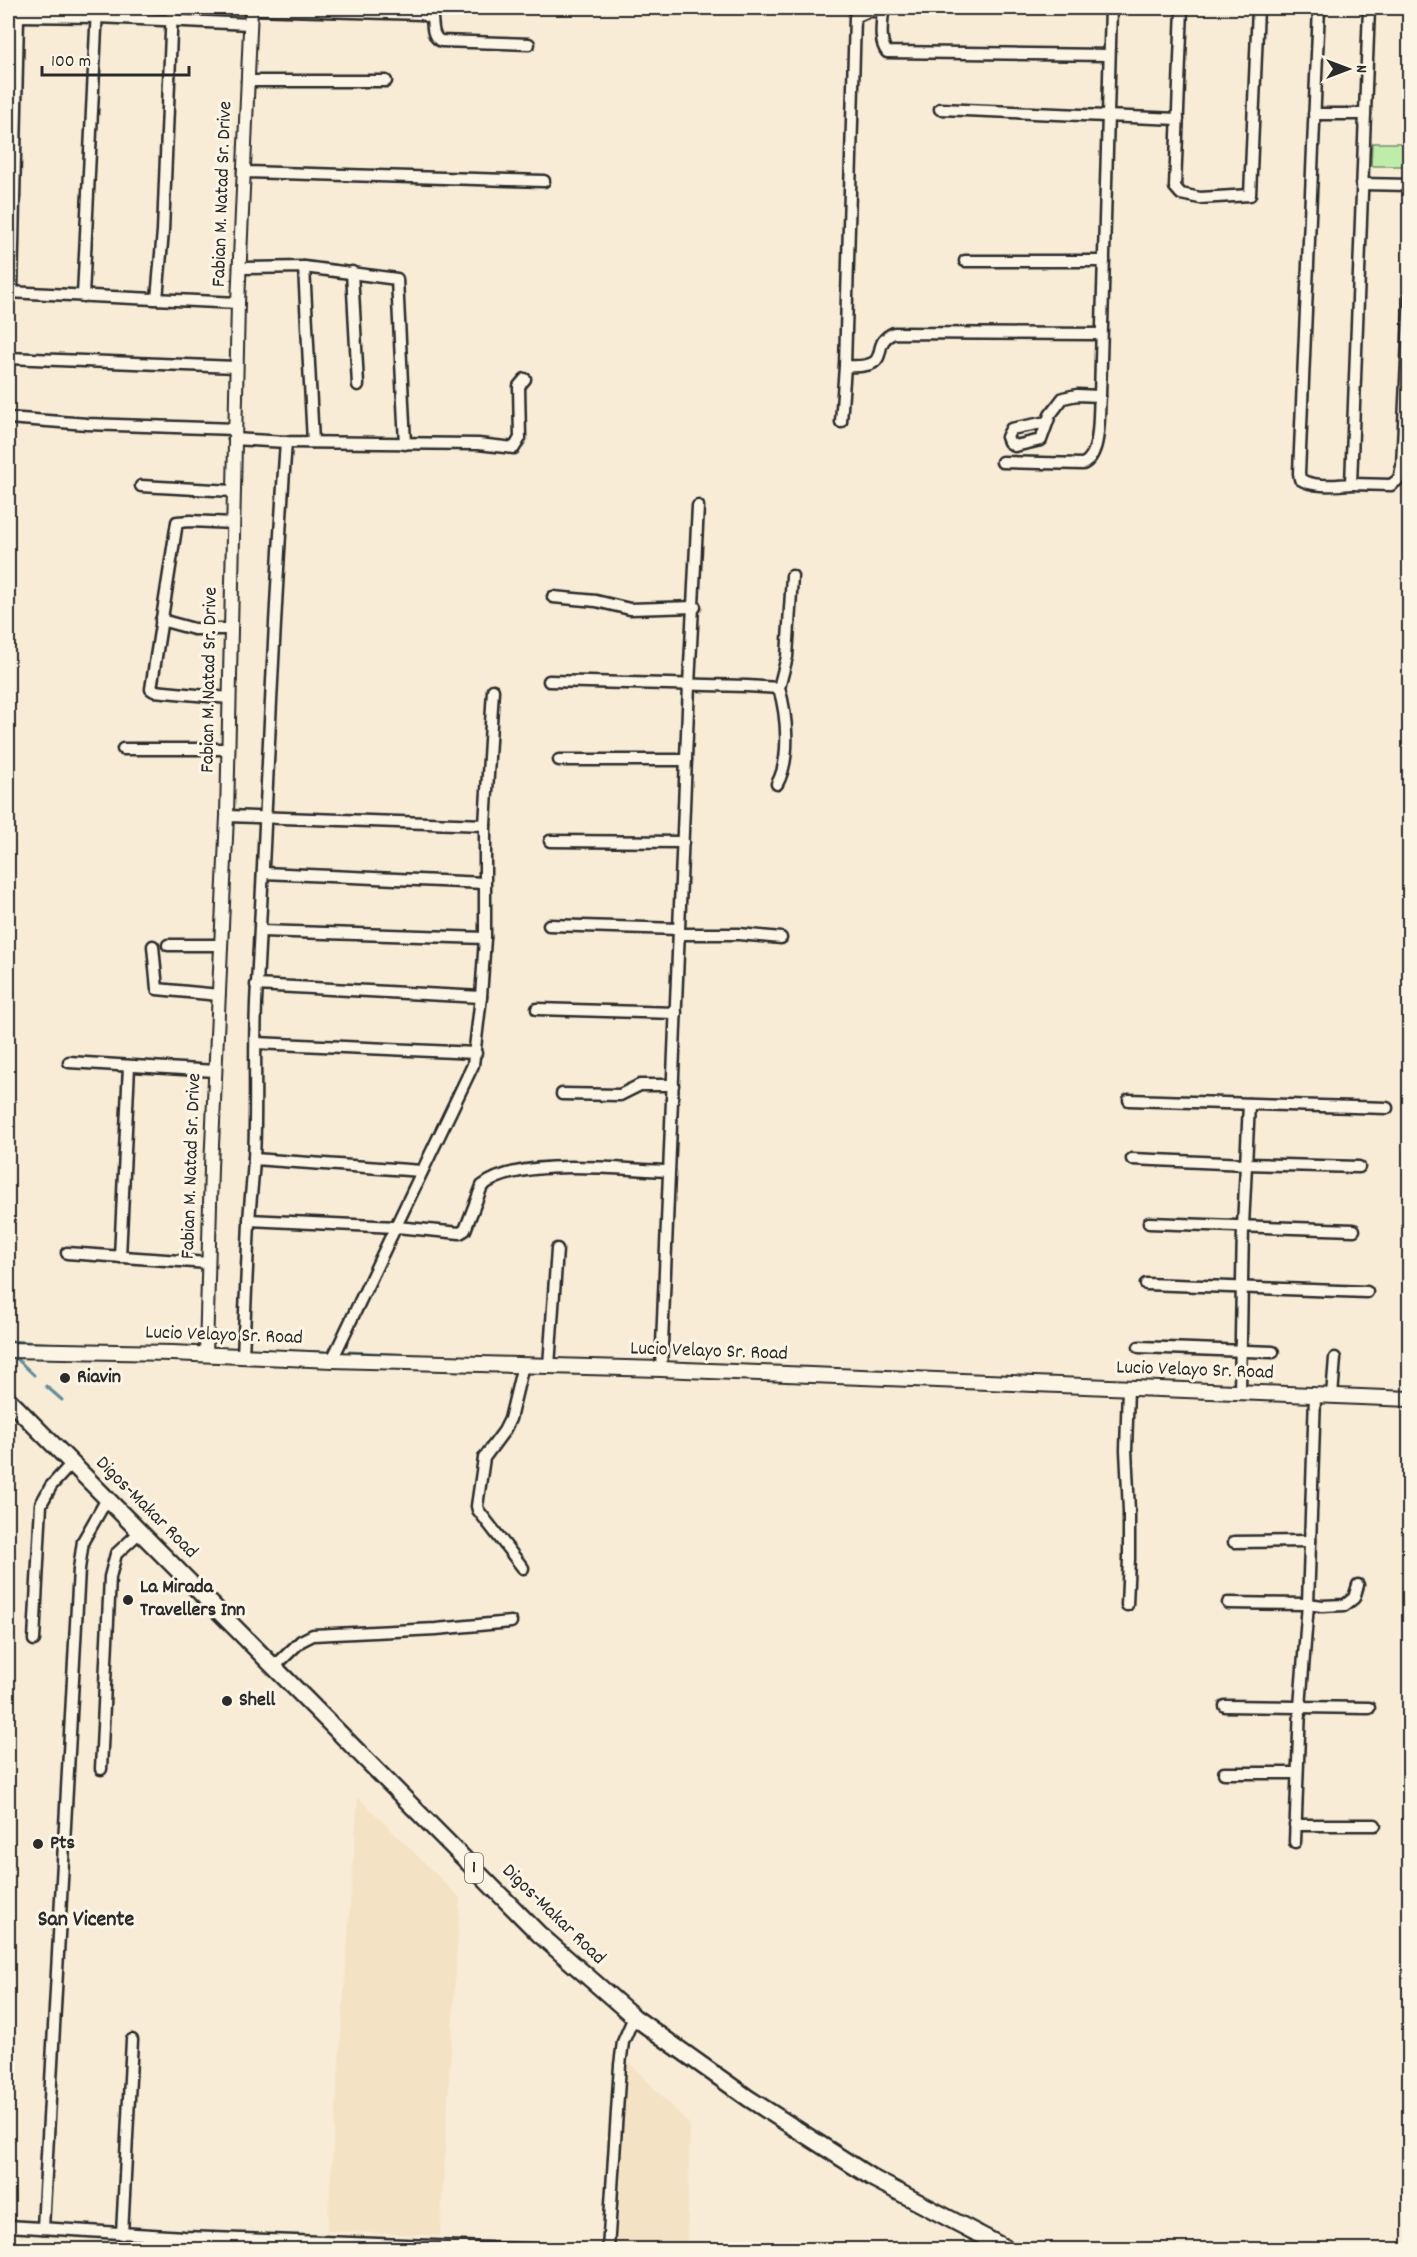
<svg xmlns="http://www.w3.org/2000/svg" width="1417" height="2257" viewBox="0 0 1417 2257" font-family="Dekko,sans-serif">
<rect width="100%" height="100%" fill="#f8ecd6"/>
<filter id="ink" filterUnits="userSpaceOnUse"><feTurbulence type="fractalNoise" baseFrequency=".0167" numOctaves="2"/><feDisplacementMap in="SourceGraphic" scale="12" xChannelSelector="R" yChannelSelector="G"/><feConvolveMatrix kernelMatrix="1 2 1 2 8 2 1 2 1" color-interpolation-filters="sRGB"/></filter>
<g filter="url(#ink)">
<g fill="#f4e2c5">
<path d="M358 1797 460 1898 440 2236 327 2231Z"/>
<path d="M628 2061 690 2125 687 2247 617 2246Z"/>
</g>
<path fill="#bfeca9" stroke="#758c6a" stroke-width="1.5" d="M1372 143H1408V166H1371Z"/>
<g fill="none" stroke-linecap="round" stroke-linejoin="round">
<g stroke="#608c9a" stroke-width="3">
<path d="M8 1341 59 1344"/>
<path d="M288 1351 325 1352"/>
<path d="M349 1352 431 1356"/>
<path d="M17 1359 34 1375"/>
<path d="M46 1386 62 1400"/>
</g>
<defs>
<g id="minor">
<path d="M1182 8 1175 187 1181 194 1200 198 1250 195 1258 8"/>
<path d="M1319 8 1299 473 1300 479C1314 488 1336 485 1351 484L1369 8"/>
<path d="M251 9 422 14 432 18C433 27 432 37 441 41L529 44"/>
<path d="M888 9 883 11C882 24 879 42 887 52L1109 55"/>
<path d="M8 14 18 16 97 17 250 24"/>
<path d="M247 81H386"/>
<path d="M940 109 1178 119"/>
<path d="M1314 114H1365"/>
<path d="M243 172 544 181"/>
<path d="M1362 184 1410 185"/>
<path d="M965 261H1104"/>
<path d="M304 267 313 442"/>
<path d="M239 268 304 267 397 279 405 444"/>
<path d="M352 272 358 385"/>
<path d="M8 292 238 303"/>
<path d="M12 292 18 16"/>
<path d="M83 296 97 8"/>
<path d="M157 299 163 231 172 8"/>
<path d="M8 358 236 367"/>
<path d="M845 366 855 17 869 11H883"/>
<path d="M8 418 87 424 235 429"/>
<path d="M841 422 845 366C898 369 866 345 894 333L1101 334"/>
<path d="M1047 422 1011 429 1007 437 1009 442 1015 446 1041 440 1050 415 1063 398 1077 395 1100 396"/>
<path d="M234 439 286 442 478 444 514 448 520 438 519 386 525 379"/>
<path d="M1002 462 1083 464C1102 455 1098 415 1100 396L1111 8"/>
<path d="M1351 484 1391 485 1399 479 1402 466 1410 295"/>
<path d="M141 486 233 491"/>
<path d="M553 597 596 601 630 609 695 607"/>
<path d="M161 620 194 629H231"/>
<path d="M549 681 747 686 779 688 787 657 792 576"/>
<path d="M229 698 154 691 151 689 177 522 190 521 233 523"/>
<path d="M123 749H228"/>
<path d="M559 760H686"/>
<path d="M777 784C791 759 787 715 779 688"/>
<path d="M227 816 485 825"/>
<path d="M550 841 683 842"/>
<path d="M264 873 484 883"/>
<path d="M549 925 679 929"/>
<path d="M261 931 485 938"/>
<path d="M679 934H739L781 938"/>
<path d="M168 945H221"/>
<path d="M153 946 157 989 219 995"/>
<path d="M256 985 481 997"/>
<path d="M537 1009 676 1013"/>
<path d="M256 1043 476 1053"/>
<path d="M69 1062 215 1071"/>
<path d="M562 1094 620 1095 640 1085H673"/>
<path d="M1129 1100 1387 1108"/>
<path d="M254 1159 422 1171"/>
<path d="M1132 1159 1246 1164 1359 1167"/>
<path d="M249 1220 396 1227 460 1233 465 1230 482 1186C520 1156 622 1170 669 1171"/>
<path d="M1149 1223 1354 1230"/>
<path d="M67 1253 208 1263"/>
<path d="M120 1257 129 1066"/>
<path d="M1146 1284 1367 1292"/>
<path d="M1139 1347 1273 1352"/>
<path d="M243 1356C245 1311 247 1267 249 1223 250 1201 253 1180 254 1158 257 1100 253 1042 257 984 267 803 273 622 286 442"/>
<path d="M332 1360 473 1065 481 997 485 938V825L493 690"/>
<path d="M523 1365 510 1419 504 1431 484 1458 477 1506 478 1510 523 1568"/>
<path d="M549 1366 557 1249"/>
<path d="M661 1369 689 685 698 506"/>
<path d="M1240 1392 1243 1226 1249 1104"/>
<path d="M1332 1396 1335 1358"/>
<path d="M1234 1542 1310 1541"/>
<path d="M1228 1603 1308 1604 1322 1606 1345 1605 1354 1598 1358 1585"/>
<path d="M1127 1605 1129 1558V1511L1126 1450 1128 1388"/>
<path d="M34 1640 41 1504 51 1486 72 1463"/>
<path d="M274 1667 301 1641 313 1635 436 1629 511 1622"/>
<path d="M1225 1706 1369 1708"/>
<path d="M101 1769 110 1577 116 1554 140 1532"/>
<path d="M1224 1773H1297"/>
<path d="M1295 1825H1375"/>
<path d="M1295 1842 1300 1707 1308 1604 1315 1396"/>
<path d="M8 2226 184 2237 547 2250"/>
<path d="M43 2228 79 1569 83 1541 107 1499"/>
<path d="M122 2234 132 2040"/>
<path d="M608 2250 620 2065 623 2042 634 2017"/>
</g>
<path id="tertiary" d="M206 1354 211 1167 227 816 238 303 251 8"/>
<path id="secondary" d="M8 1350 172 1353 332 1360 661 1369 1410 1399"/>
<path id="primary" d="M8 1399 539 1934 634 2017 748 2098 874 2179 1009 2250"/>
</defs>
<use href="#minor" stroke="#2b2b2b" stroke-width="15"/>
<use href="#tertiary" stroke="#2b2b2b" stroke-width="16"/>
<use href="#secondary" stroke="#2b2b2b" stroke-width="18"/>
<use href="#primary" stroke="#2b2b2b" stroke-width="20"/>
<use href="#minor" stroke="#fcf5e5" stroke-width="10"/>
<use href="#tertiary" stroke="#fcf5e5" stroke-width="12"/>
<use href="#secondary" stroke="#fcf5e5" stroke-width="14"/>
<use href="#primary" stroke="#fcf5e5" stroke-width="15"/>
</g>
</g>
<g fill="#2b2b2b" stroke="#fcf5e5" stroke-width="2">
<circle cx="65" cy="1378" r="6"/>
<circle cx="128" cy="1600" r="6"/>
<circle cx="227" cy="1701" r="6"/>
<circle cx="38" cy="1844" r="6"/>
</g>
<g text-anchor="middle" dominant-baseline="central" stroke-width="6" stroke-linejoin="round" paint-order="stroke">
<rect fill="#fcf5e5" stroke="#6a6863" stroke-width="1.5" x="465" y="1853" width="18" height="30" rx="4.5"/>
<g font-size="18" font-weight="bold" fill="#2b2b2b">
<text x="474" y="1868">1</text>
</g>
<g font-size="20" fill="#2b2b2b" stroke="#fcf5e5">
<text transform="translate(223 194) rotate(-88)">Fabian M. Natad Sr. Drive</text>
<text transform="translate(210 680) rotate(-89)">Fabian M. Natad Sr. Drive</text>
<text transform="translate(192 1166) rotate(-88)">Fabian M. Natad Sr. Drive</text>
<text transform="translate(224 1336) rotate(2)">Lucio Velayo Sr. Road</text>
<text transform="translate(709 1352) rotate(2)">Lucio Velayo Sr. Road</text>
<text transform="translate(1195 1371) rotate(2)">Lucio Velayo Sr. Road</text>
<text transform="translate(146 1508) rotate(45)">Digos-Makar Road</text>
<text transform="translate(553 1915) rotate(44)">Digos-Makar Road</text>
</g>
<g font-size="20" font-weight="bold" fill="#2b2b2b" stroke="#fcf5e5" text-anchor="start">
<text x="77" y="1378">Riavin</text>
<text x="140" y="1588">La Mirada<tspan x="140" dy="23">Travellers Inn</tspan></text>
<text x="239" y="1701">Shell</text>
<text x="50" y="1844">Pts</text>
</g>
<g font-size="22" font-weight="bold" fill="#2b2b2b" stroke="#fcf5e5">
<text x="86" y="1920">San Vicente</text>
</g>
</g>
<rect width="1417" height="2257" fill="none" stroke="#fcf5e5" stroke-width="30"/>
<rect x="15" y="15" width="1387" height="2227" fill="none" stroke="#2b2b2b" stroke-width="2" filter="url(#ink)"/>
<g transform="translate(1348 69) rotate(90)" stroke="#fcf5e5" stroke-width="4.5" paint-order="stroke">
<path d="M0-4.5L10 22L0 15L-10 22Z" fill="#2b2b2b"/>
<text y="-9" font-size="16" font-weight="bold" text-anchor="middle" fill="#2b2b2b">N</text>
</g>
<path d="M42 66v9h147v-9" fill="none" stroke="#2b2b2b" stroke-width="3"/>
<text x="51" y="66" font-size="18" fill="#2b2b2b" stroke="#fcf5e5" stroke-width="4.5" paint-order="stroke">100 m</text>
</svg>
